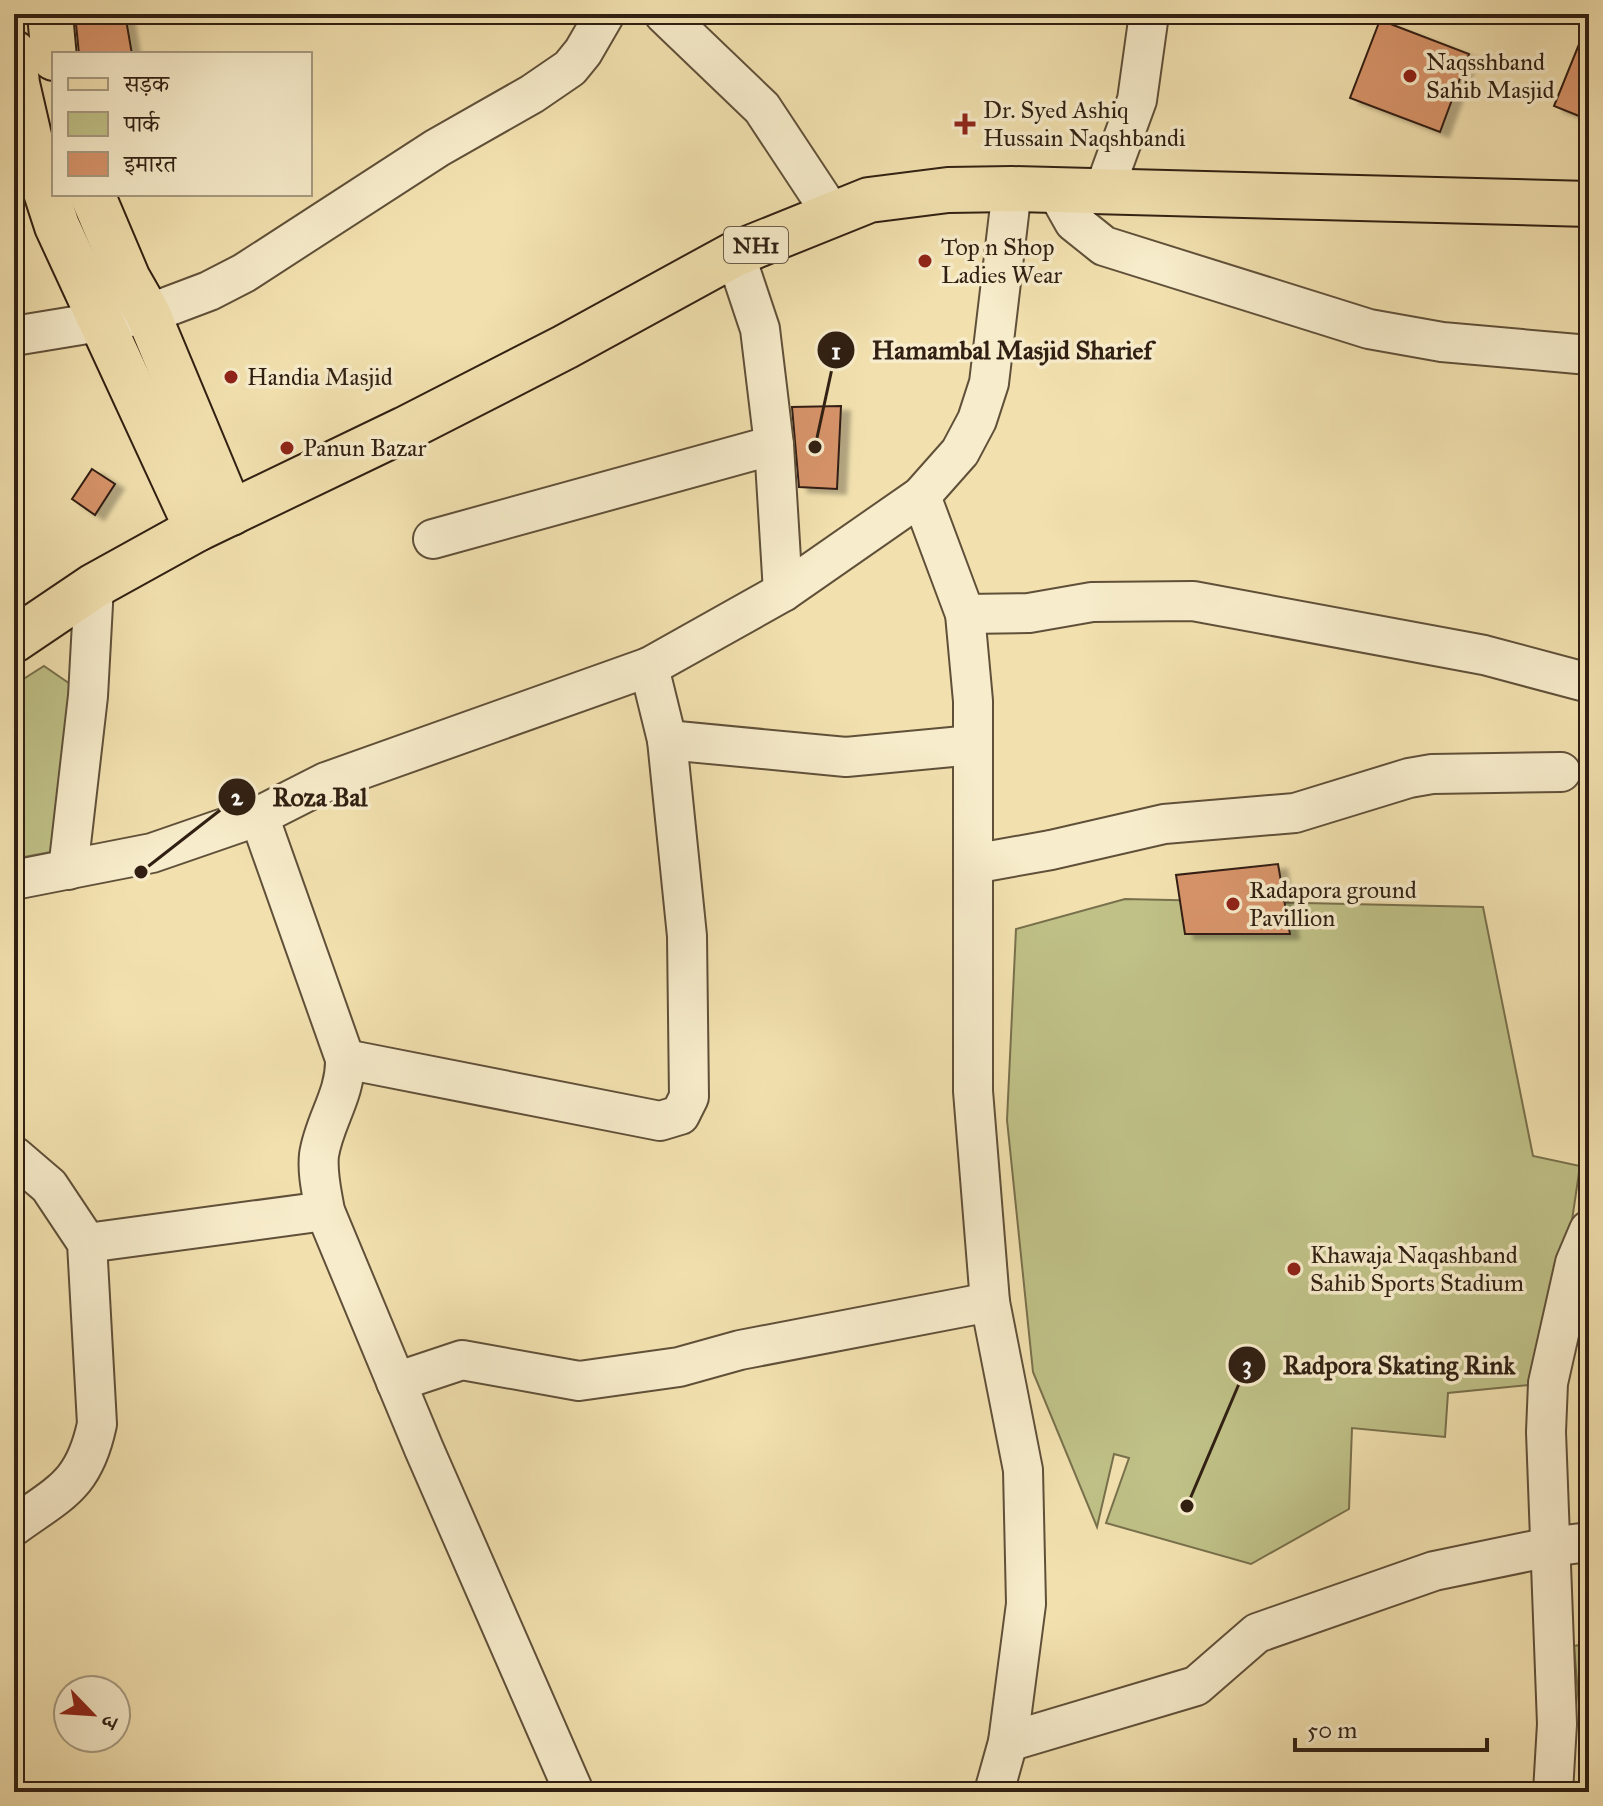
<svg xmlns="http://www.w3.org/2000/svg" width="1603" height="1806" viewBox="0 0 1603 1806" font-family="'IM FELL Great Primer','Noto Serif Devanagari',serif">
<defs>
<filter id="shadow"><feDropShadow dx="9" dy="5" stdDeviation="2" flood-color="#0004"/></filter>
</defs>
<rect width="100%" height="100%" fill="#f2e1af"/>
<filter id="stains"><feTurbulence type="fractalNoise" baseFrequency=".0025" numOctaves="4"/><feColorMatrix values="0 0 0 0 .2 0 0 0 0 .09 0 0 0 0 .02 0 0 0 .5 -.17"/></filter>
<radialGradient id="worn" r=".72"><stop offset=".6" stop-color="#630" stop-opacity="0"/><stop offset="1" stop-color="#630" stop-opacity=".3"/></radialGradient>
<g fill="#bfc187" stroke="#78704c" stroke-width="2">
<path d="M44 666 73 686 61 850 14 859V685Z"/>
<path d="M1125 899 1483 907 1533 1156 1580 1166 1548 1383 1448 1393 1445 1437 1352 1428 1349 1509 1251 1564 1106 1523 1129 1458 1114 1454 1097 1527 1033 1372 1007 1120 1016 929Z"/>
<path d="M1589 1643V1792H1580L1585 1779 1574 1646Z"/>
</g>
<g fill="#d8946b" stroke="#301f12" stroke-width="2" filter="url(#shadow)">
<path d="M75 14H125L132 54H79Z"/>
<path d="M1380 20 1469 54 1440 132 1350 98Z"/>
<path d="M1588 22H1589V120L1554 106Z"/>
<path d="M841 406 837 489 799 487 792 407Z"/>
<path d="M92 469 115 484 95 515 72 499Z"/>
<path d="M1278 864 1290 934H1185L1176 875Z"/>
</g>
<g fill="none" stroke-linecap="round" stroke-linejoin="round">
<defs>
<g id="minor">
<path d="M664 14 762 108 832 214"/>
<path d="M1056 190 1074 222 1104 246 1369 329 1442 342 1589 355"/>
<path d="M1103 193 1137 100 1149 14"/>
<path d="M735 254 760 329 774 445 783 592"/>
<path d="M14 336 148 314 209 291 244 273 437 148 532 94 570 68 583 52 605 14"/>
<path d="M921 496 965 614 973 701V1091L990 1302 1023 1470 1026 1604 1008 1742 994 1792"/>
<path d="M433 539 774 445"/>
<path d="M965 614 1029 613 1092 602 1193 601 1484 655 1589 683"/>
<path d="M667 740 846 757 973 745"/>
<path d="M259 816 345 1059C346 1095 324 1121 319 1155 317 1174 322 1193 325 1211L424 1449 574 1792"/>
<path d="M973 864 1051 850 1164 824 1295 813 1409 778 1432 774 1561 772"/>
<path d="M68 870 88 696 94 586"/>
<path d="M14 880 152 853 259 816 326 782 649 667 783 592 921 496 960 452 977 420 989 383 1012 189"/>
<path d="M345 1059 660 1121 680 1115 689 1097 687 936 667 740 649 667"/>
<path d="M14 1156 49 1186 87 1243 97 1424C84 1485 61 1492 14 1526"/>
<path d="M87 1243 325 1211"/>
<path d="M396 1382 462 1360 579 1381 679 1367 740 1350 990 1302"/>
<path d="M1008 1742 1196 1686 1257 1633 1434 1571 1550 1547 1589 1542"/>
<path d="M1553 1792 1557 1724 1546 1432 1548 1383 1575 1263 1589 1230"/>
</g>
<g id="major">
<path d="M50 14 54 58"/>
<path d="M14 53 17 84 32 149 57 226 197 529"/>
<path d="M92 194 128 279 148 314 231 513"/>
</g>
<path id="highway" d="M14 640 94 586 197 529 405 429 565 347 735 254 869 200 948 190 1012 189 1589 204"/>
</defs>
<use href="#minor" stroke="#605039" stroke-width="42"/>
<use href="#major" stroke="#301f12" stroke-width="48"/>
<use href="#highway" stroke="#301f12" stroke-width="48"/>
<use href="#minor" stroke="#f7eccb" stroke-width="38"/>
<use href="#major" stroke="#f2e1af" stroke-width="44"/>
<use href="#highway" stroke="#f2e1af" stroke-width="44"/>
</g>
<g fill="#8f2418" stroke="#f7eccb" stroke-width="3">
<circle cx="1410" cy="76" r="8"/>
<path d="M961 112h8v8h8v8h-8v8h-8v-8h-8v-8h8z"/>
<circle cx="925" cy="261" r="8"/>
<circle cx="231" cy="377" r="8"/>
<circle cx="287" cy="448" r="8"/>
<circle cx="1233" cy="904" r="8"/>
<circle cx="1294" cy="1269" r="8"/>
</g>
<g text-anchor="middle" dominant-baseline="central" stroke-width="7" stroke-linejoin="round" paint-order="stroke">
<rect fill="#f7eccb" stroke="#6c5c4a" stroke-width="2" x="724" y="227" width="64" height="36" rx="6"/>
<g font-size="22" font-weight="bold" fill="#301f12">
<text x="756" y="245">NH1</text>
</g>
<g font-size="24" fill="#301f12" stroke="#f7eccb" text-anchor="start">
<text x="1426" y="62">Naqsshband<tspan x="1426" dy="28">Sahib Masjid</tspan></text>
<text x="983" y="110">Dr. Syed Ashiq<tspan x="983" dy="28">Hussain Naqshbandi</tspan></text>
<text x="941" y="247">Top n Shop<tspan x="941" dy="28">Ladies Wear</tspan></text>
<text x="247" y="377">Handia Masjid</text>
<text x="303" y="448">Panun Bazar</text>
<text x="1249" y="890">Radapora ground<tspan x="1249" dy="28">Pavillion</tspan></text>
<text x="1310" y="1255">Khawaja Naqashband<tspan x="1310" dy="28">Sahib Sports Stadium</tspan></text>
</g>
</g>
<path fill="none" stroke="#301f12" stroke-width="3" d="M815 447L836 350M141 872L237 797M1187 1506L1247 1365"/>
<g fill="#301f12" stroke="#f7eccb" stroke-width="3">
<circle cx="815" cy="447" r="8"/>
<circle cx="141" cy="872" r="8"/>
<circle cx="1187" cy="1506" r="8"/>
<circle cx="836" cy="350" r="20"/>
<circle cx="237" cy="797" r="20"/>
<circle cx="1247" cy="1365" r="20"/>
</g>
<g font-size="24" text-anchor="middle" font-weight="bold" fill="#fff">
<text x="836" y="359">1</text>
<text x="237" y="805">2</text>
<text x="1247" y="1373">3</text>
</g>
<g font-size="26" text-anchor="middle" font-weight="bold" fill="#301f12" stroke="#f7eccb" stroke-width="7" stroke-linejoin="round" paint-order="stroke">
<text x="1012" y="359">Hamambal Masjid Sharief</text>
<text x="320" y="806">Roza Bal</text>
<text x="1399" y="1374">Radpora Skating Rink</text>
</g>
<rect width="1603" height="1806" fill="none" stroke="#f2e1af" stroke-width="48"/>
<rect x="16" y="16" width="1571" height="1774" fill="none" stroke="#301f12" stroke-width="4"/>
<rect x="24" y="24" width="1555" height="1758" fill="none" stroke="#301f12" stroke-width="2"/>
<rect x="52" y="52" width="260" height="144" fill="#f7eccb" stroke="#a79a81" stroke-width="2"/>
<rect x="68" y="78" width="40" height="12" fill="#f2e1af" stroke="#a79a81" stroke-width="2"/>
<text x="124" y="92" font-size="24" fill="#301f12">सड़क</text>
<rect x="68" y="112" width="40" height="24" fill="#bfc187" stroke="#a79a81" stroke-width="2"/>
<text x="124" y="132" font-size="24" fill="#301f12">पार्क</text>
<rect x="68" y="152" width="40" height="24" fill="#d8946b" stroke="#a79a81" stroke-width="2"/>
<text x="124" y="172" font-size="24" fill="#301f12">इमारत</text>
<g transform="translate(92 1714) rotate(115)"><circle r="38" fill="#f7eccb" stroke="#a79a81" stroke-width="2"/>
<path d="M0-6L14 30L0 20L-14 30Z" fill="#8f2418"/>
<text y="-12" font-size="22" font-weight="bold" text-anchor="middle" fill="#301f12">उ</text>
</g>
<path d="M1295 1738v12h192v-12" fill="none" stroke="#301f12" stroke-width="4"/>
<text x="1307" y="1738" font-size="24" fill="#301f12" stroke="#f7eccb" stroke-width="6" paint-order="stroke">50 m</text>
<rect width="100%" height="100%" filter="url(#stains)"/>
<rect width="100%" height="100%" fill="url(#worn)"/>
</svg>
